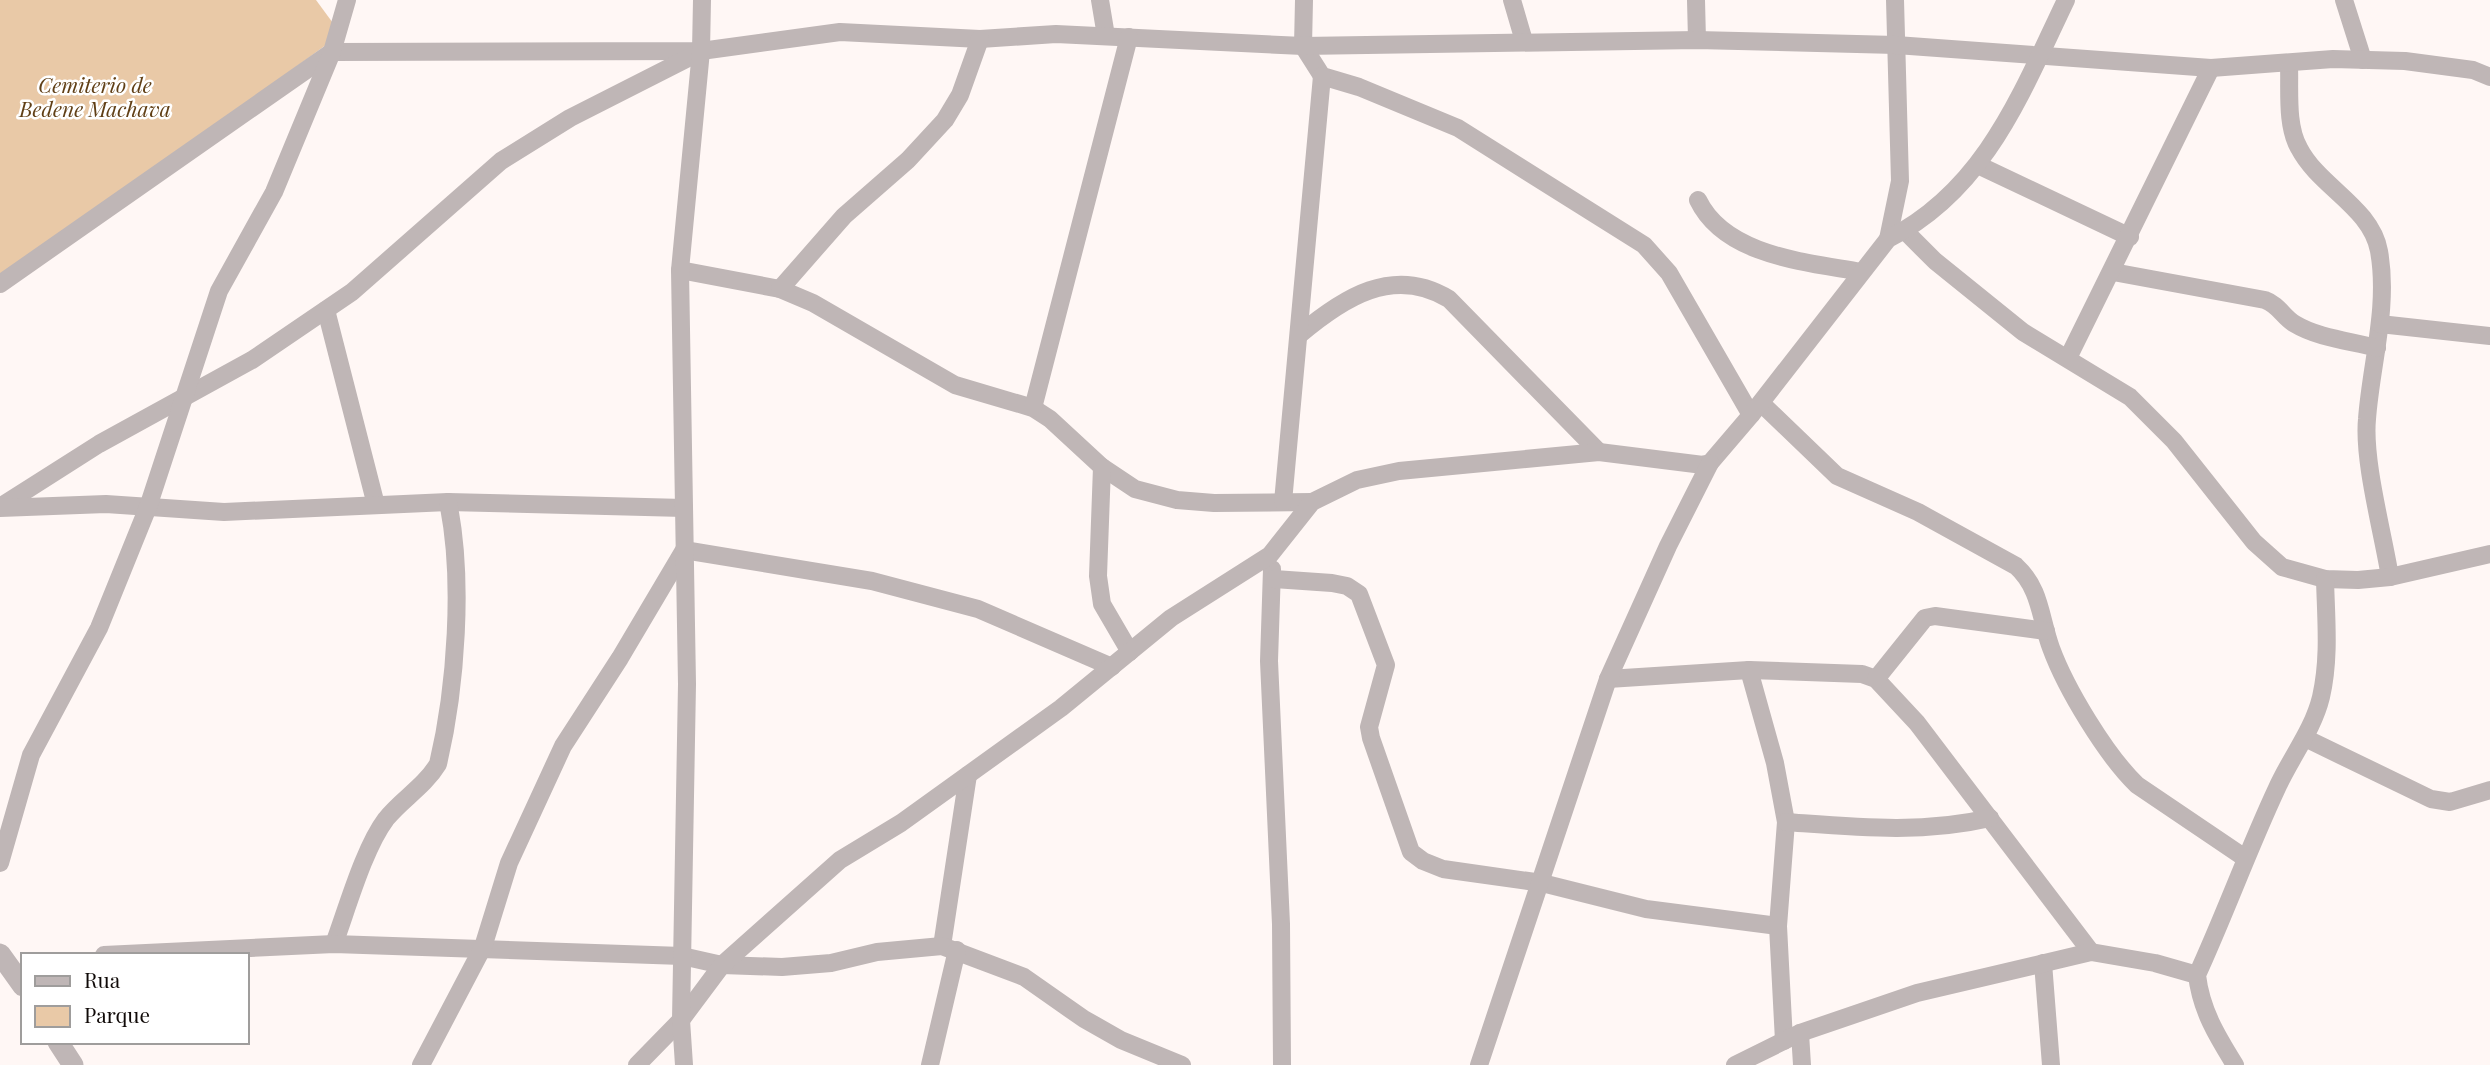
<svg xmlns="http://www.w3.org/2000/svg" width="2490" height="1065" viewBox="0 0 2490 1065" font-family="'Playfair Display',serif">
<rect width="100%" height="100%" fill="#fff7f5"/>
<path fill="#e9c9a7" d="M0 0H316L341 34 0 283Z"/>
<g fill="none" stroke-linecap="round" stroke-linejoin="round">
<g stroke="#bfb6b6" stroke-width="18">
<path d="M1100 0 1106 36"/>
<path d="M1304 0 1303 46 1322 76 1359 87 1458 128 1644 245 1669 273 1751 415"/>
<path d="M1512 0 1524 41"/>
<path d="M1696 0 1697 40"/>
<path d="M2344 0 2363 60"/>
<path d="M2289 65C2290 90 2286 125 2299 148 2319 187 2371 207 2379 251 2389 307 2371 364 2367 419 2363 461 2383 533 2390 577"/>
<path d="M1978 165 2130 237"/>
<path d="M1698 200C1725 256 1806 262 1861 272"/>
<path d="M1905 231 1935 261 2023 332 2130 397 2174 441 2254 542 2282 567 2325 579 2358 580 2390 577 2490 554"/>
<path d="M1888 239 1900 181 1895 0"/>
<path d="M680 270 780 289 813 303 955 385 1033 408 1050 419 1102 467 1135 489 1177 500 1214 503 1312 502"/>
<path d="M2113 272 2265 300C2279 305 2283 317 2295 324 2318 338 2351 341 2377 348"/>
<path d="M0 284 332 52 701 51 840 32 980 39 1056 34 1303 46 1697 40 1896 45 2211 68 2333 59 2405 61 2473 70 2490 77"/>
<path d="M780 289 844 216 908 160 945 120 960 95 980 39"/>
<path d="M326 310 376 505"/>
<path d="M2380 324 2490 336"/>
<path d="M1299 335C1343 298 1393 265 1449 299L1599 452"/>
<path d="M2068 358 2211 68"/>
<path d="M1761 403 1837 476 1918 512 2016 566C2041 589 2040 618 2051 648 2066 689 2106 755 2137 785L2245 858"/>
<path d="M1033 408 1129 37"/>
<path d="M1102 467 1098 576 1102 604 1130 652"/>
<path d="M1283 502 1322 76"/>
<path d="M0 507 99 444 252 360 352 292 501 161 570 118 698 53"/>
<path d="M0 508 106 504 224 512 448 502 684 508"/>
<path d="M1272 569 1269 661 1281 924 1282 1065"/>
<path d="M1274 579 1332 583 1347 586 1359 594 1386 665 1369 727 1371 738 1411 852 1423 861 1443 869 1542 883 1646 909 1778 926"/>
<path d="M1749 670 1775 763 1786 822 1778 926 1784 1041"/>
<path d="M1608 679 1749 670 1862 674 1876 679 1917 723 2091 952"/>
<path d="M1876 679 1925 618 1935 616 2046 631"/>
<path d="M2305 738 2431 799 2450 802 2490 790"/>
<path d="M1786 822C1855 827 1922 834 1990 818"/>
<path d="M0 863 31 755 99 628 148 507 219 291 274 192 332 52 347 0"/>
<path d="M334 944C347 909 364 848 386 819 402 799 424 787 438 764 456 688 464 579 448 502"/>
<path d="M942 946 968 775"/>
<path d="M104 955 334 944 682 956 722 965 782 967 831 963 877 952 942 946 1024 977 1084 1019 1121 1040 1182 1065"/>
<path d="M2043 963 2051 1065"/>
<path d="M1800 1033 1802 1065"/>
<path d="M421 1065 483 947 509 863 563 746 620 658 684 550 872 581 978 609 1112 667"/>
<path d="M637 1065 681 1020 722 965 840 860 901 823 1061 708 1171 618 1270 555 1312 502 1357 480 1399 471 1599 452 1703 465 1710 463 1751 415 1888 239C1985 190 2021 94 2066 0"/>
<path d="M684 1065 681 1020 687 684 680 270 701 51 702 0"/>
<path d="M930 1065 957 950"/>
<path d="M1479 1065 1608 679 1668 546 1710 463"/>
<path d="M1735 1065 1800 1033 1917 993 2091 952 2155 963 2197 975"/>
<path d="M2235 1065C2217 1036 2201 1010 2197 975 2225 914 2248 850 2277 788 2291 757 2313 730 2321 697 2330 658 2326 619 2325 579"/>
</g>
<g stroke="#bfb6b6" stroke-width="21">
<path d="M0 954 23 986"/>
<path d="M58 1042 73 1065"/>
</g>
</g>
<g text-anchor="middle" dominant-baseline="central" stroke-width="5" stroke-linejoin="round" paint-order="stroke">
<g font-size="21" font-style="italic" fill="#603f16" stroke="#fff">
<text x="95" y="84">Cemiterio de<tspan x="95" dy="24">Bedene Machava</tspan></text>
</g>
</g>
<rect x="21" y="953" width="228" height="91" fill="#ffffff" stroke="#9f9d9c" stroke-width="2"/>
<rect x="35" y="976" width="35" height="10" fill="#bfb6b6" stroke="#9f9d9c" stroke-width="2"/>
<text x="84" y="988" font-size="21" fill="#100a08">Rua</text>
<rect x="35" y="1006" width="35" height="21" fill="#e9c9a7" stroke="#9f9d9c" stroke-width="2"/>
<text x="84" y="1023" font-size="21" fill="#100a08">Parque</text>
</svg>
